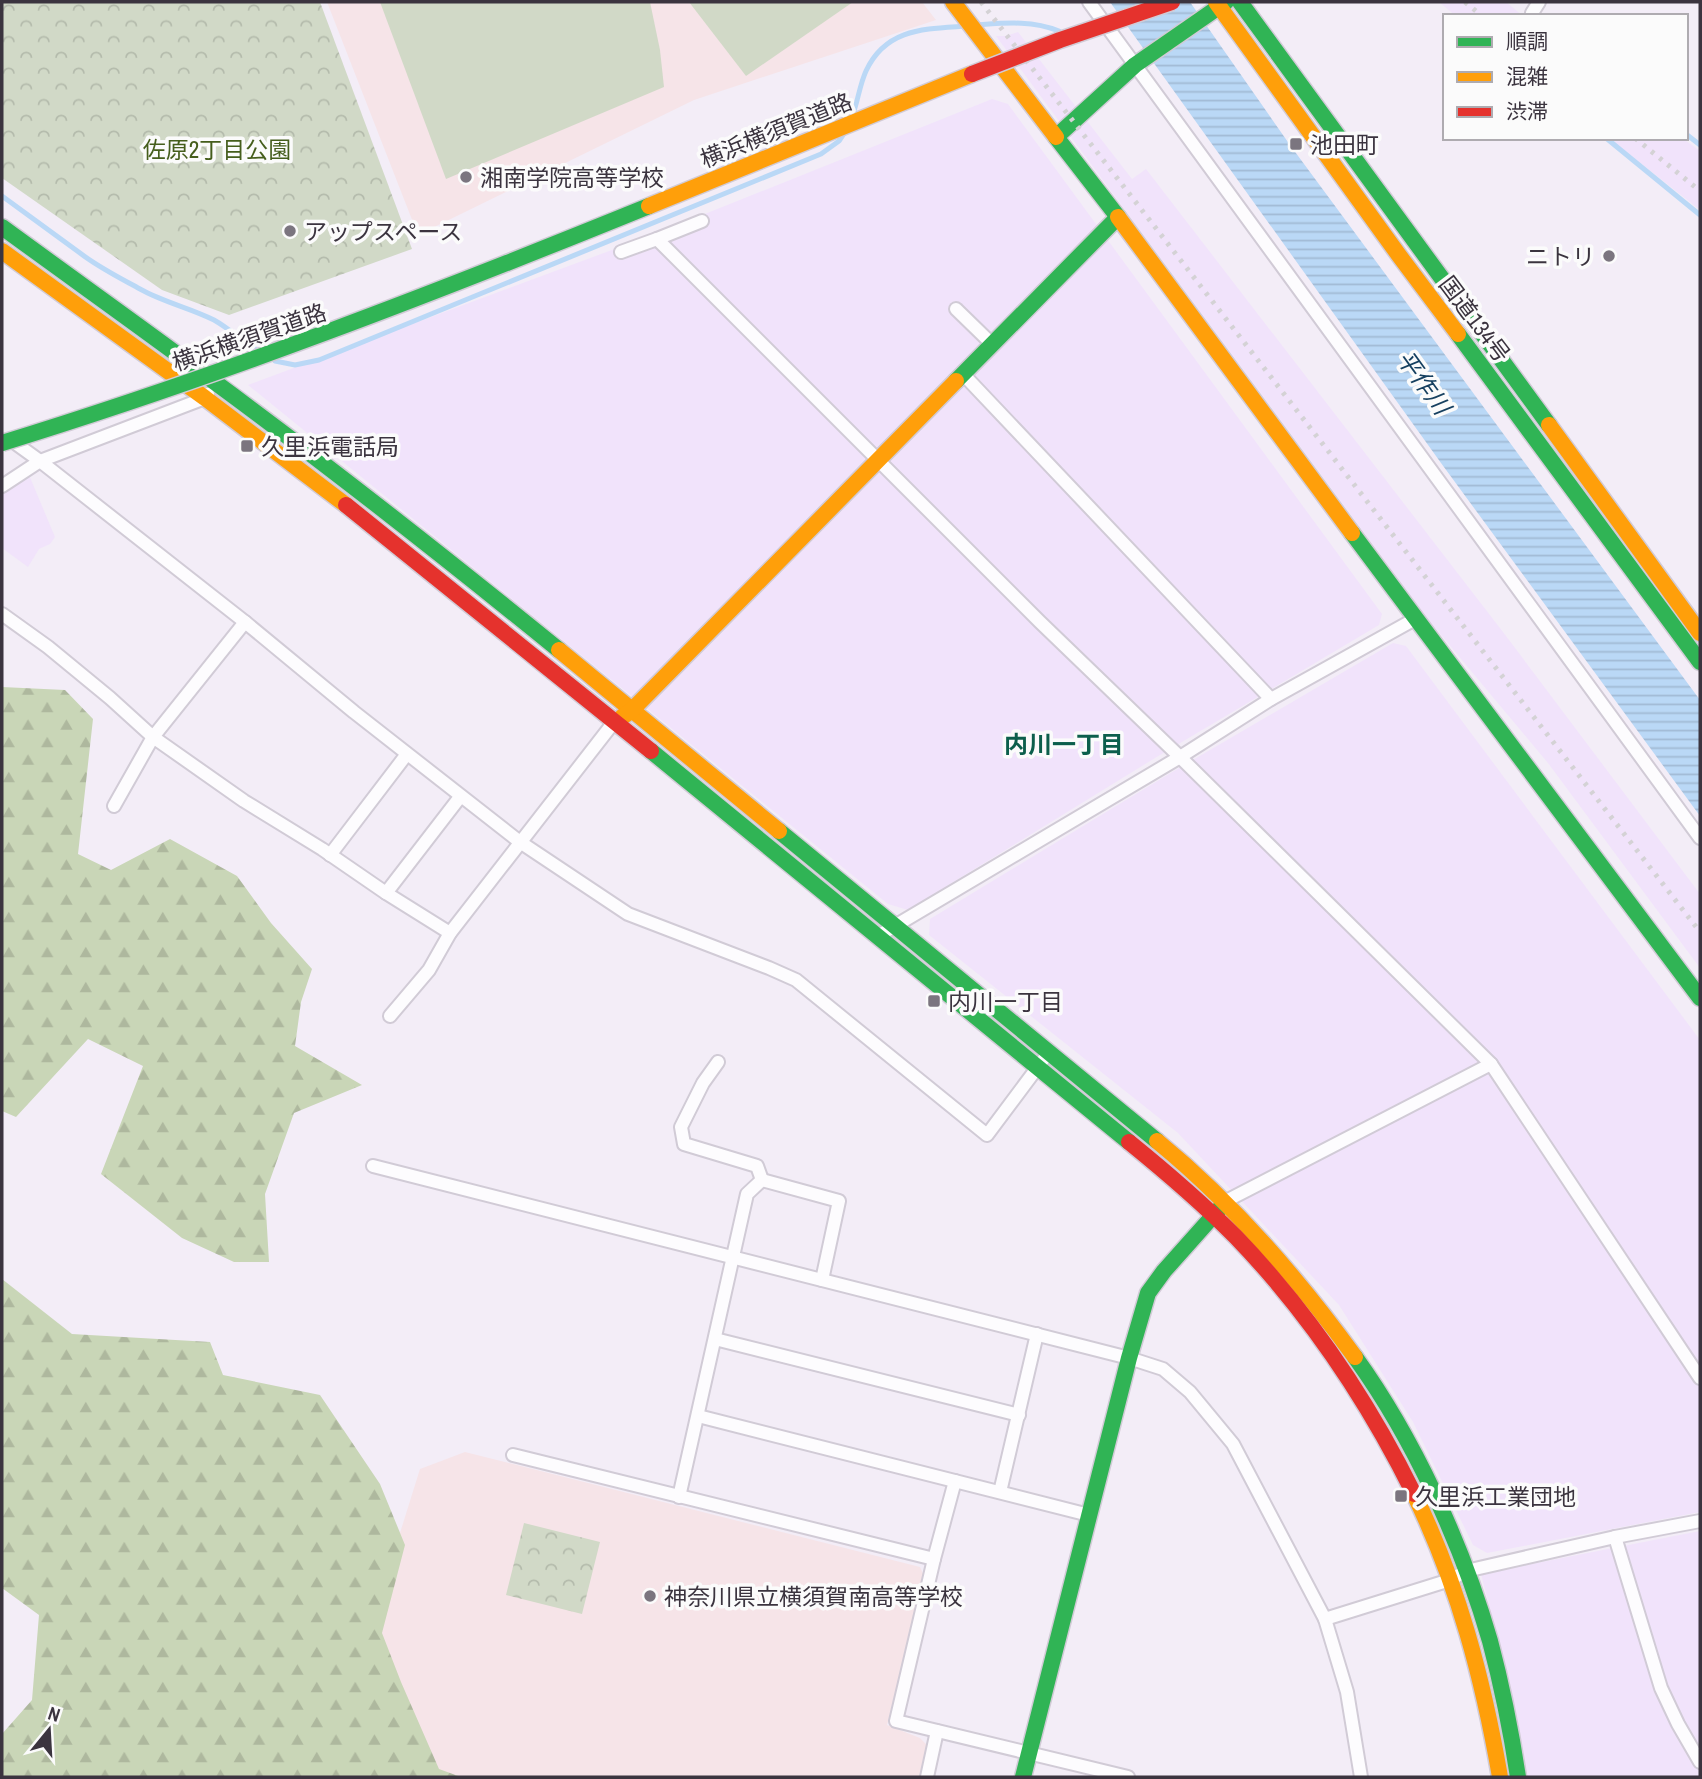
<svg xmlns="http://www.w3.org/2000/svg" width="1702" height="1779" viewBox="0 0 1702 1779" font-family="'Archivo Narrow','Noto Sans JP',sans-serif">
<defs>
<pattern id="forest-firs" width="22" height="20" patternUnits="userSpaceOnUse" patternTransform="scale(1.75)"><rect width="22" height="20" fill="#c9d6b7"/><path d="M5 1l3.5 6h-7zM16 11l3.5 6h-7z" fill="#aeb89e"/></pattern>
<pattern id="park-crowns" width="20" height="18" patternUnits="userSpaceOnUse" patternTransform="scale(1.75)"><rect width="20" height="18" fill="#d1d9c7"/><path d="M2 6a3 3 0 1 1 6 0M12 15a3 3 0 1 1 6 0" fill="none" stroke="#b4bbac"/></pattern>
<pattern id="water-rules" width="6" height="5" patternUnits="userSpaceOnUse" patternTransform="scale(1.75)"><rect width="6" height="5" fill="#bad8f6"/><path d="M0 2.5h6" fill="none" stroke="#a1bad4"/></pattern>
</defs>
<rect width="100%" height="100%" fill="#f3edf7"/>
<g fill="#f1e3fb">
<path d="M1439 2H1506L1523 16H1456Z"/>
<path d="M1018 32 1132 179 1146 169 1503 632 1700 894V968L1548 763 1431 623 996 36H1006Z"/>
<path d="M992 99 1008 104 1382 614 1379 625 1155 758 908 910 888 904 248 385 655 234Z"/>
<path d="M1609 138H1682L1700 151V210Z"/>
<path d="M29 475 55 537 50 544 39 549 28 567 2 548V495Z"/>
<path d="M1393 643 1406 646 1700 1040V1512L1487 1553 1473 1545 1413 1422 1339 1305 1178 1133 929 935 930 919 1169 774Z"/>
<path d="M1700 1531V1777H1528L1516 1711 1481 1574Z"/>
</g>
<g fill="#f6e4e8">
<path d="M327 2H922L936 20 694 100 418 235Z"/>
<path d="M465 1452 920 1567 924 1576 887 1725 920 1738 927 1745 919 1777H434L374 1616 420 1469Z"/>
</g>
<g fill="#d1d9c7">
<path d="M380 2H650L660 50 664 87 446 179Z"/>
<path d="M689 2H853L746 76Z"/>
</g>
<g fill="url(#forest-firs)">
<path d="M2 687 65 690 93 719 78 854 111 870 170 839 237 876 271 923 312 969 301 1002 295 1046 362 1085 294 1113 265 1194 269 1262H234L182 1238 101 1174 143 1066 88 1039 16 1117 2 1111Z"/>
<path d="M2 1279 72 1334 210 1342 223 1375 320 1395 380 1484 405 1545 382 1633 401 1682 439 1769 461 1777H2V1734L32 1700 39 1615 2 1588Z"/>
</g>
<g fill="url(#park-crowns)">
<path d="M2 2H320L412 249 229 315 162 290 2 178Z"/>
<path d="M524 1523 600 1542 582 1614 506 1595Z"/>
</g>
<path fill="url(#water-rules)" d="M1110 2H1190L1290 145 1700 700V816L1441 463Z"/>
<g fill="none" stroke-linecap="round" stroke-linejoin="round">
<g stroke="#bad8f6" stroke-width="5">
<path d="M976 25C1005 23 1031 20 1059 31"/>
<path d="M853 114C858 100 860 84 866 71 886 28 925 29 966 26"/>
<path d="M1686 134 1700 145"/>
<path d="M1606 138 1700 215"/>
<path d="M2 196C28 215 54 234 80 253 98 267 120 278 140 289 163 302 190 308 214 320 230 329 242 341 258 351"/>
<path d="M275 361 295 365 319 360 821 154 839 141 843 135"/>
</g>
<defs>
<g id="street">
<path d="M1089 2 1700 838"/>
<path d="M1532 13 1539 2"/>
<path d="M702 221 657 239 1040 622 1180 757 1491 1064 1700 1378"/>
<path d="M621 252 657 239"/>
<path d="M956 309 992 344"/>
<path d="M963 374 1271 699"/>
<path d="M11 440 40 461 245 622 354 712 520 842 628 914 769 968 796 980 987 1135 1049 1052"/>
<path d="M2 486 40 461 205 398 208 394"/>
<path d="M2 614 48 647 110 698 153 737 244 801 322 849 386 893 450 933"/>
<path d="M114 806 153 737 245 622"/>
<path d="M330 855 407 754"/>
<path d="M386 893 460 797"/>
<path d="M878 936 1180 757 1271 699 1415 619"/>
<path d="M390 1016 429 970 450 933 614 722"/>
<path d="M718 1062 703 1083 681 1127 684 1144 757 1166 762 1180"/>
<path d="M373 1166 1129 1358 1163 1369 1190 1392 1233 1444 1325 1619"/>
<path d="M1226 1201 1491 1064"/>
<path d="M715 1339 1019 1415"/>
<path d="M698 1416 1089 1515"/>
<path d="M513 1455 934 1559"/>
<path d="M955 1481 934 1559 896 1721 1128 1777"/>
<path d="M1000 1492 1037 1334"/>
<path d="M679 1497 747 1194 762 1180 839 1201 822 1280"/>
<path d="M1615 1537 1661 1688 1678 1724 1700 1762"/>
<path d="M927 1777 937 1731"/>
<path d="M1361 1777 1347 1692 1325 1619 1450 1580 1466 1571 1615 1537 1700 1521"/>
</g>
<g id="fast">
<path d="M1240 2 1549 425"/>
<path d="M2 227C73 279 145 330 216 383 333 469 447 559 559 650"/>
<path d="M1458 334 1700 662"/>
<path d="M956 381 1118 217 1056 137 1135 65 1226 2"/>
<path d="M1352 533 1700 998"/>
<path d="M651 751 1129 1142"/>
<path d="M779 831 1157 1141"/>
<path d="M1355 1357C1414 1439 1462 1544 1490 1641 1502 1686 1511 1731 1518 1777"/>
<path d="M1023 1777 1129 1358 1148 1293 1164 1271 1221 1207"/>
</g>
<g id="slow">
<path d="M953 2 1056 137"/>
<path d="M1216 2 1398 254 1458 334"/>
<path d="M1118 217 1352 533"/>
<path d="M2 251 205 398 346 505"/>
<path d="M1549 425 1700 633"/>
<path d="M559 650 779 831"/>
<path d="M622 717 631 711 956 381"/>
<path d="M1157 1141C1234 1204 1297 1277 1355 1357"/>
<path d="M1414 1494C1458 1584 1483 1679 1500 1777"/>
</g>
<g id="jam">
<path d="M346 505 651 751"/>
<path d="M1129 1142C1166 1172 1202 1203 1236 1237 1308 1312 1368 1401 1414 1494"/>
</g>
</defs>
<use href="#street" stroke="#d1cbd6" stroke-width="16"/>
<use href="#fast" stroke="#d1cbd6" stroke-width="19"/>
<use href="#slow" stroke="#d1cbd6" stroke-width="19"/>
<use href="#jam" stroke="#d1cbd6" stroke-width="19"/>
<use href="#street" stroke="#fdfcfe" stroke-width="12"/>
<use href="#fast" stroke="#30b455" stroke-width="16"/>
<use href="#slow" stroke="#ff9f0a" stroke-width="16"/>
<use href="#jam" stroke="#e5322d" stroke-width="16"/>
<g stroke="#d4d2d5" stroke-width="5" stroke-dasharray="3.5 7" stroke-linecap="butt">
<path d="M981 2 1700 932"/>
<path d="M1465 2 1482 16"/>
<path d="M1635 138 1700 191"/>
</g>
<defs>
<path id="fast-bridge" d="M2 443C223 375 435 293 649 206"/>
<path id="slow-bridge" d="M649 206 972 74"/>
<path id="jam-bridge" d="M972 74 1060 40 1172 2"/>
</defs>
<use href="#fast-bridge" stroke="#d1cbd6" stroke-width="19" stroke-linecap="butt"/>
<use href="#slow-bridge" stroke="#d1cbd6" stroke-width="19" stroke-linecap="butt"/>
<use href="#jam-bridge" stroke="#d1cbd6" stroke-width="19" stroke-linecap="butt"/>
<use href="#fast-bridge" stroke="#30b455" stroke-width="16"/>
<use href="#slow-bridge" stroke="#ff9f0a" stroke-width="16"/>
<use href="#jam-bridge" stroke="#e5322d" stroke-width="16"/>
</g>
<g fill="#7b757f" stroke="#fbfbfb" stroke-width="2.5">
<rect x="1289" y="137" width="14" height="14" rx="3.5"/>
<circle cx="466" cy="177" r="7"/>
<circle cx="290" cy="231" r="7"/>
<circle cx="1609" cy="256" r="7"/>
<rect x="240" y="439" width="14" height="14" rx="3.5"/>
<rect x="927" y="994" width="14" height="14" rx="3.5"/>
<rect x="1394" y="1489" width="14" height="14" rx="3.5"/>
<circle cx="650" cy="1596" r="7"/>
</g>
<g text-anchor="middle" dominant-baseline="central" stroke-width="7" stroke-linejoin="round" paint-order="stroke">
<g font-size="23" fill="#3b343f" stroke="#fbfbfb">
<text transform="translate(776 130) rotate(-22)">横浜横須賀道路</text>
<text transform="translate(1475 319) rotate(53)">国道134号</text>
<text transform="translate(249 337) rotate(-19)">横浜横須賀道路</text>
</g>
<g font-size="23" fill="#3b343f" stroke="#fbfbfb" text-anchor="start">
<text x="1310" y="144">池田町</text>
<text x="480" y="177">湘南学院高等学校</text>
<text x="304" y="231">アップスペース</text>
<text x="1595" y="256" text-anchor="end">ニトリ</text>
<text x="261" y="446">久里浜電話局</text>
<text x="948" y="1001">内川一丁目</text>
<text x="1415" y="1496">久里浜工業団地</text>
<text x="664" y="1596">神奈川県立横須賀南高等学校</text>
</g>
<g font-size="23" fill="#455e1c" stroke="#fbfbfb">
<text x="217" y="149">佐原2丁目公園</text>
</g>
<g font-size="24" font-style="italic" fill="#164060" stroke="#fbfbfb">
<text transform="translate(1424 382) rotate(54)">平作川</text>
</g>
<g font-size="24" font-weight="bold" fill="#0c5f4c" stroke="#fbfbfb">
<text x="1064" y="744">内川一丁目</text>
</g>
</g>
<rect width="1702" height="1779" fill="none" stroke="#3b343f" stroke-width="7"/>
<rect x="1443" y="14" width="245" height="126" fill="#fbfbfb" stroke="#aeabb0" stroke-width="2"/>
<rect x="1457" y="37" width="35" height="10" fill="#30b455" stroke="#aeabb0" stroke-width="2"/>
<text x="1506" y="49" font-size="21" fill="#3b343f">順調</text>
<rect x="1457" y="72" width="35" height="10" fill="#ff9f0a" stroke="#aeabb0" stroke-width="2"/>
<text x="1506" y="84" font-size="21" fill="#3b343f">混雑</text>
<rect x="1457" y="107" width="35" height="10" fill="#e5322d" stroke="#aeabb0" stroke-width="2"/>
<text x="1506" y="119" font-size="21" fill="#3b343f">渋滞</text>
<g transform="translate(49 1730) rotate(18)" stroke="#fbfbfb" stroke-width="5" paint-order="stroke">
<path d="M0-5L12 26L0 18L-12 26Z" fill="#3b343f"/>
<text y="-10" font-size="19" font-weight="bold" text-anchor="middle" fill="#3b343f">N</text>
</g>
</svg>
